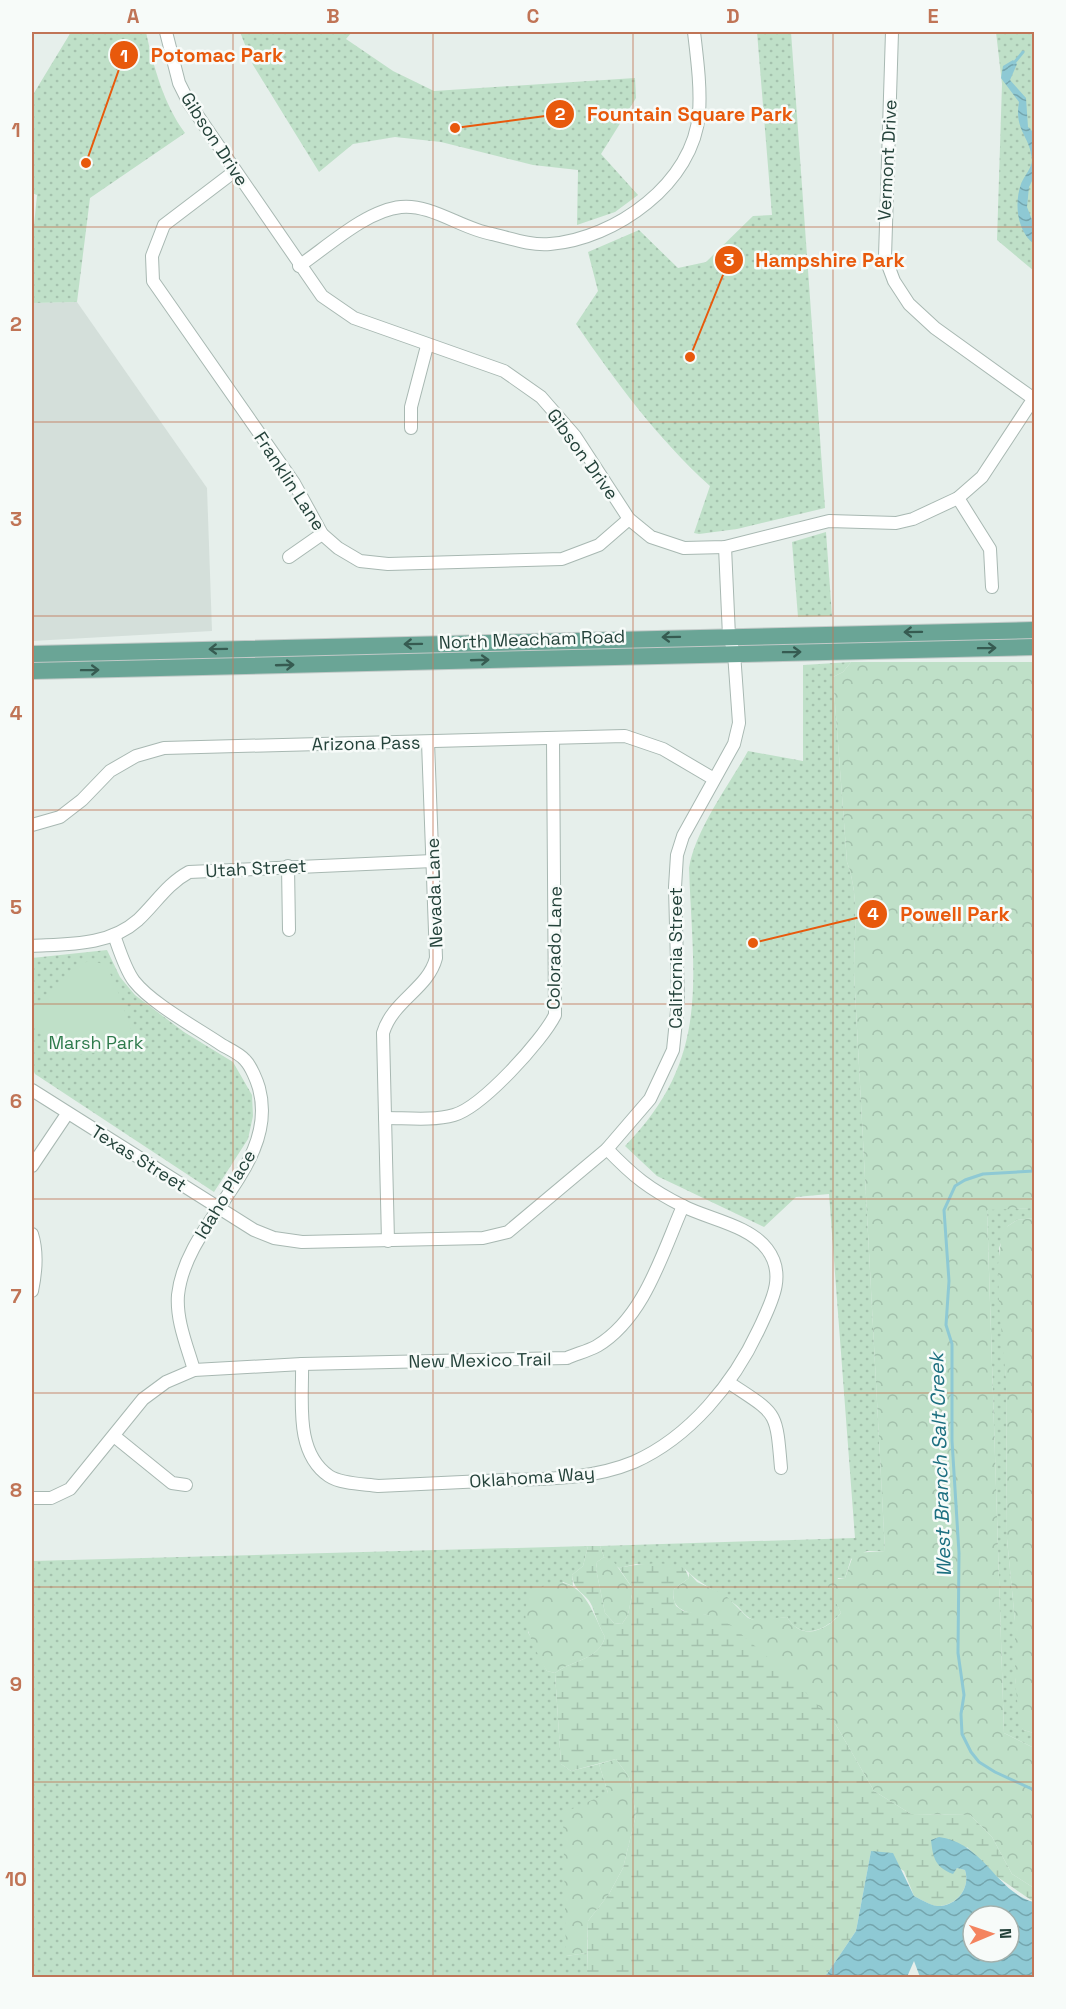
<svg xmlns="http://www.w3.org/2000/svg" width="1066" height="2009" viewBox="0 0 1066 2009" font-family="'Space Grotesk',sans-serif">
<defs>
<pattern id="green-dots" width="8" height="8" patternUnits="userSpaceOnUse" patternTransform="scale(1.5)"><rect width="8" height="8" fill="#bfe0c8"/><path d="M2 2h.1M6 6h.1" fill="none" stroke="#a4c1ad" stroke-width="1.8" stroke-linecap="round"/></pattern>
<pattern id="forest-crowns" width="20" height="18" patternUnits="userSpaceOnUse" patternTransform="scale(1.5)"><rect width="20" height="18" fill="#bfe0c8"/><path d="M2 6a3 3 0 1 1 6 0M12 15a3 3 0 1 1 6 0" fill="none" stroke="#a4c1ad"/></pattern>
<pattern id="wetland-marsh" width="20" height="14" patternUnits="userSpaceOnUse" patternTransform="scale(1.5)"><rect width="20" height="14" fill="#bfe0c8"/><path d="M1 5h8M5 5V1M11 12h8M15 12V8" fill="none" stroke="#a4c1ad"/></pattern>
<pattern id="water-waves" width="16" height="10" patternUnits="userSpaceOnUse" patternTransform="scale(1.5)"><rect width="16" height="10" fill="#8ec9d4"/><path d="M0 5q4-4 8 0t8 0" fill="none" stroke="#74a5ad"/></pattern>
</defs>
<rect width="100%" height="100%" fill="#e6efeb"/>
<path fill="#d4dfda" d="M77 302 207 488 212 631 32 641V303Z"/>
<g fill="url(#green-dots)">
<path d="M71 32H146C153 65 164 105 185 133L90 198 77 302 32 303V245L37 195 32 193V102L34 93Z"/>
<path d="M240 32H352L346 39 393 71 434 91 635 78 636 98 601 154 638 195 615 212 577 225 578 170 533 165 441 142 395 137 353 144 319 172 253 65Z"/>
<path d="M757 32H791L825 508 737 529 699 534 694 533 710 486C657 438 616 382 576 324L598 291 588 252 639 230 678 268 706 262 753 216 772 215Z"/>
<path d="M996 32H1034V271L997 240 1002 84Z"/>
<path d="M826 532 832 616 798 617 792 542Z"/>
<path d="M851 662 843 672 833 677 847 862C860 897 854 936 854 972L885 1551H867L851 1559 845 1578H838L832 1593 841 1613C825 1631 801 1641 787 1617 777 1618 764 1621 754 1620 747 1619 741 1609 736 1605 719 1592 699 1584 685 1569L636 1564 619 1568 604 1557 600 1546 855 1538 829 1194 796 1197 764 1227 657 1176 625 1146C711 1058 693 981 689 868 696 828 728 787 748 751L803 761V665Z"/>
<path d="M107 950 120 977 135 995 184 1032 233 1062 252 1095 253 1116 248 1139 214 1192 35 1074 32 1067V958Z"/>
<path d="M1034 1208V1218L1017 1220 1008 1226 999 1248 1006 1379 1007 1539 1015 1621V1678L1023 1730 1034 1733V1748L1004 1733 987 1209Z"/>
<path d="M588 1546 583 1566 572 1575 573 1586 563 1582 528 1632 547 1671 555 1673 561 1764 571 1771 599 1764 608 1793 566 1956 587 1953V1977H32V1561Z"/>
</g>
<g fill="url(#forest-crowns)">
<path d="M851 662H1034V1208L987 1210 1004 1733 1034 1748V1888L1012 1874 992 1837 970 1815 911 1814 874 1791 836 1725 709 1615C692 1614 669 1612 674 1589L689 1578V1573L697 1582 725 1595 748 1618 754 1620 787 1617C801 1641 825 1632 841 1613L828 1586 831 1580 845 1578 854 1553 885 1551 854 972C854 936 860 897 847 862L833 677 843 672Z"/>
<path d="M1034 1218V1733L1023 1730 1019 1721 1015 1678V1621L1007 1539 1006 1379 999 1305 998 1264 1002 1234 1008 1226 1017 1220Z"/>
<path d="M604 1557 614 1562 633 1589 628 1615 622 1624 614 1623 605 1613 596 1569 597 1562Z"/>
<path d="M556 1582C586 1583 593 1615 605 1637 599 1660 572 1660 555 1673L547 1671C536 1651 510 1607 538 1589 543 1586 550 1584 556 1582Z"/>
<path d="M616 1759 629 1777 636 1815 623 1868 609 1894 588 1921 587 1953 566 1956 563 1813 608 1793 599 1764Z"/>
</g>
<path fill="url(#wetland-marsh)" d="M588 1546H600L604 1557 597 1562 596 1569 605 1613 614 1623 622 1624 628 1615 633 1589 619 1568C638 1564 668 1560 685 1569L689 1578 674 1589 673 1597 676 1606 683 1611 709 1615 732 1626 797 1683 836 1725 874 1791 911 1814 970 1815 992 1837 1012 1874 1034 1888V1902L993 1874 967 1847 952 1874 957 1868 965 1870C971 1888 956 1907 936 1906 930 1905 920 1899 914 1896L904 1871 871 1851 856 1931 827 1974 822 1977H587L588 1921 609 1894 623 1868 636 1815 629 1777 616 1759 571 1771 561 1764 555 1673C572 1660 599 1660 605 1637 599 1626 596 1617 592 1606 587 1593 574 1593 572 1575L583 1566Z"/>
<path fill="#bfe0c8" d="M88 961 105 964 115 983 132 1032C110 1055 95 1053 65 1055 48 1041 31 1032 32 1008L72 970Z"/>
<g fill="url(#water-waves)" fill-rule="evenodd">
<path d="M1013 60 1017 64 1010 80 1026 98 1028 127 1034 133V177L1029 187 1027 207 1034 225V244C1017 231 1014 204 1021 184 1024 176 1032 168 1032 160 1030 135 1014 131 1019 102L1001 78 1003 66Z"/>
<path d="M939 1837C984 1843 997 1893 1034 1902V1977H920L914 1961 907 1977H822L827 1974 856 1931 871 1851 893 1853 914 1896C920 1899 930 1905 937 1906 956 1907 971 1888 965 1870L957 1868 953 1874C935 1867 933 1858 931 1840ZM973 1916H1009V1952H973Z"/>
</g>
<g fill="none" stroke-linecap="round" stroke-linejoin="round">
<g stroke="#8ec9d4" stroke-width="3">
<path d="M1014 63 1023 52"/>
<path d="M1034 1171 983 1174 965 1180 955 1186 944 1210 949 1281 946 1325 952 1344V1441L959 1553 958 1653 964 1695 961 1714 962 1734 971 1752 979 1762 995 1772 1034 1790"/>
</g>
<defs>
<g id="minor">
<path d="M166 32 179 83 189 103 322 296 354 318 504 371 541 397 575 436 629 519 651 537 684 548 725 547 829 521 896 523 913 519 958 498 982 477 1034 398"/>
<path d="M892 32 885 257 894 281 909 304 935 328 1034 399"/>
<path d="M235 171 164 225 152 256 153 281 294 483 322 534 338 548 360 561 388 564 562 559 599 545 629 519"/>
<path d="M299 266C327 247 367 210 401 207 432 204 462 229 492 234 509 238 532 246 550 244 615 239 694 183 699 113 701 87 697 58 694 32"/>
<path d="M411 428V407L427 346"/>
<path d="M958 498 990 549 992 587"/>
<path d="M289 557 322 534"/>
<path d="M32 825 60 817 82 800 110 771 136 756 164 748 625 736 663 749 714 779"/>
<path d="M288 866 289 930"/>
<path d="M114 935C119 949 125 969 134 981 152 1004 197 1028 222 1045 229 1049 240 1054 245 1060 251 1066 257 1081 259 1088 280 1166 186 1220 178 1295 176 1320 187 1346 194 1370"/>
<path d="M32 946C68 944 109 946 138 920 156 903 167 884 189 872L433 861"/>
<path d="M32 1090 254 1230 274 1238 302 1242 483 1238 508 1232 607 1149 650 1099 673 1050 678 1001 675 887 677 855 683 836 734 744 739 723 734 653 729 636 725 547"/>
<path d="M385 1118C407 1118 433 1121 454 1115 482 1107 542 1041 555 1015L553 740"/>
<path d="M32 1166 67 1114"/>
<path d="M32 1234C38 1253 36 1272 32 1291"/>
<path d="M388 1241 383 1033C393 1000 428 989 436 958L428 742"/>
<path d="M302 1364C303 1400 294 1452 329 1476 341 1484 364 1484 378 1486 421 1484 463 1482 505 1480 549 1479 593 1479 634 1462 690 1437 734 1383 759 1329 771 1303 787 1275 767 1249 749 1225 708 1219 683 1206 649 1189 633 1176 607 1149"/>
<path d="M728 1382C777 1415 776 1408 781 1468"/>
<path d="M114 1436 172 1483 186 1485"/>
<path d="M32 1498H51L70 1489 143 1399 166 1382 194 1370 302 1364 567 1358C576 1354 588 1351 597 1346 644 1318 662 1254 683 1206"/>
</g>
<g id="major">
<path d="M32 654 1034 630"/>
<path d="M32 671 1034 647"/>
</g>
</defs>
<use href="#minor" stroke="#a8b8b2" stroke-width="14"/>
<use href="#major" stroke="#c2cac8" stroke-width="18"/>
<use href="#minor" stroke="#fff" stroke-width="12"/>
<use href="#major" stroke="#6aa596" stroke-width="16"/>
</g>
<defs><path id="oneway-shaft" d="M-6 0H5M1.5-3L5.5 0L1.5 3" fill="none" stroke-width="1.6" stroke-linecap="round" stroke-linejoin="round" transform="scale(1.5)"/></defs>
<g stroke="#365b51">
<use href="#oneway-shaft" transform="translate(913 632) rotate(179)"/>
<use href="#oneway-shaft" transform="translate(671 637) rotate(179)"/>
<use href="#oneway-shaft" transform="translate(413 644) rotate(179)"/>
<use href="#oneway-shaft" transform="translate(987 648) rotate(-1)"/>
<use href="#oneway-shaft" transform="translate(218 649) rotate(179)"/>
<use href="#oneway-shaft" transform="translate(792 652) rotate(-1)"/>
<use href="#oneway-shaft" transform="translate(480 660) rotate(-2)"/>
<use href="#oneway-shaft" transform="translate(285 665) rotate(-2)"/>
<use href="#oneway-shaft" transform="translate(90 670) rotate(-1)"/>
</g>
<path fill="none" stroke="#c07456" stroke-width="1.5" stroke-opacity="0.55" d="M233 32V1978M433 32V1978M633 32V1978M833 32V1978M32 227H1034M32 422H1034M32 616H1034M32 810H1034M32 1004H1034M32 1199H1034M32 1393H1034M32 1587H1034M32 1782H1034"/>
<g text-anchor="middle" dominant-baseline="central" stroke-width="5" stroke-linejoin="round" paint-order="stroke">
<g font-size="18" fill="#24423a" stroke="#f7fbf9">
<text transform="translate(215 139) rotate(57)">Gibson Drive</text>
<text transform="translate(887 160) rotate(-87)">Vermont Drive</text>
<text transform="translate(583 454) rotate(54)">Gibson Drive</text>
<text transform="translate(290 481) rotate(57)">Franklin Lane</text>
<text transform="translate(532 639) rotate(-2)">North Meacham Road</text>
<text transform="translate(366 743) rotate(-1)">Arizona Pass</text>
<text transform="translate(256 868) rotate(-3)">Utah Street</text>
<text transform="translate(434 893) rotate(-92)">Nevada Lane</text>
<text transform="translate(554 948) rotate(-89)">Colorado Lane</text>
<text transform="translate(675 958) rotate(-90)">California Street</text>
<text transform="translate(139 1158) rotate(32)">Texas Street</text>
<text transform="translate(225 1194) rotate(-59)">Idaho Place</text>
<text transform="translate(480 1360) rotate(-1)">New Mexico Trail</text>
<text transform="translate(532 1477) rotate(-4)">Oklahoma Way</text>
</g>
<g font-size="18" fill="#2d7a4b" stroke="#f7fbf9">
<text x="96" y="1042">Marsh Park</text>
</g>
<g font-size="20" font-style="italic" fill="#1c6f80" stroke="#f7fbf9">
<text transform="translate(940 1465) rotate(-92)">West Branch Salt Creek</text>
</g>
</g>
<path fill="none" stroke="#e8590c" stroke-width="2" d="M86 163L124 55M455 128L560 114M690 357L729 260M753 943L873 914"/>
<g fill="#e8590c" stroke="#f7fbf9" stroke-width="2">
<circle cx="86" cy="163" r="6"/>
<circle cx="455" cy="128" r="6"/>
<circle cx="690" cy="357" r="6"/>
<circle cx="753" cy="943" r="6"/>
<circle cx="124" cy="55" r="15"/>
<circle cx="560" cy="114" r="15"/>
<circle cx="729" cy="260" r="15"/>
<circle cx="873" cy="914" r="15"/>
</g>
<g font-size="18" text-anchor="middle" font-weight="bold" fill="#fff">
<text x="124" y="62">1</text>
<text x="560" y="120">2</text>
<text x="729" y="266">3</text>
<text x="873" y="920">4</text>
</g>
<g font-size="20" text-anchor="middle" font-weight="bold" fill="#e8590c" stroke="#f7fbf9" stroke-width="5" stroke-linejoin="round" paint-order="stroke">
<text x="217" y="62">Potomac Park</text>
<text x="690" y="121">Fountain Square Park</text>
<text x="830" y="267">Hampshire Park</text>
<text x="955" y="921">Powell Park</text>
</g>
<rect width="1066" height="2009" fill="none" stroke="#f7fbf9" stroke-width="66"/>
<g transform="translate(991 1934) rotate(88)"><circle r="28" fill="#f7fbf9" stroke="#a3b1ad" stroke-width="1.5"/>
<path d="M0-4.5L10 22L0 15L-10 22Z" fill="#f4845f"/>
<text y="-9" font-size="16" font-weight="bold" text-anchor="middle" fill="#24423a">N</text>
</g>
<rect x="33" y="33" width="1000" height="1943" fill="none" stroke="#c07456" stroke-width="2"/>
<g font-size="20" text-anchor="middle" font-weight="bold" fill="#c07456">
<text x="133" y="23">A</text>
<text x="333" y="23">B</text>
<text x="533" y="23">C</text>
<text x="733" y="23">D</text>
<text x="933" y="23">E</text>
<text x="16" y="137">1</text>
<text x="16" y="331">2</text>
<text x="16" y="526">3</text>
<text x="16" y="720">4</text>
<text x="16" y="914">5</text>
<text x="16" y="1108">6</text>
<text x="16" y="1303">7</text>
<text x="16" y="1497">8</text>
<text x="16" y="1691">9</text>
<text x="16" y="1886">10</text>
</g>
</svg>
